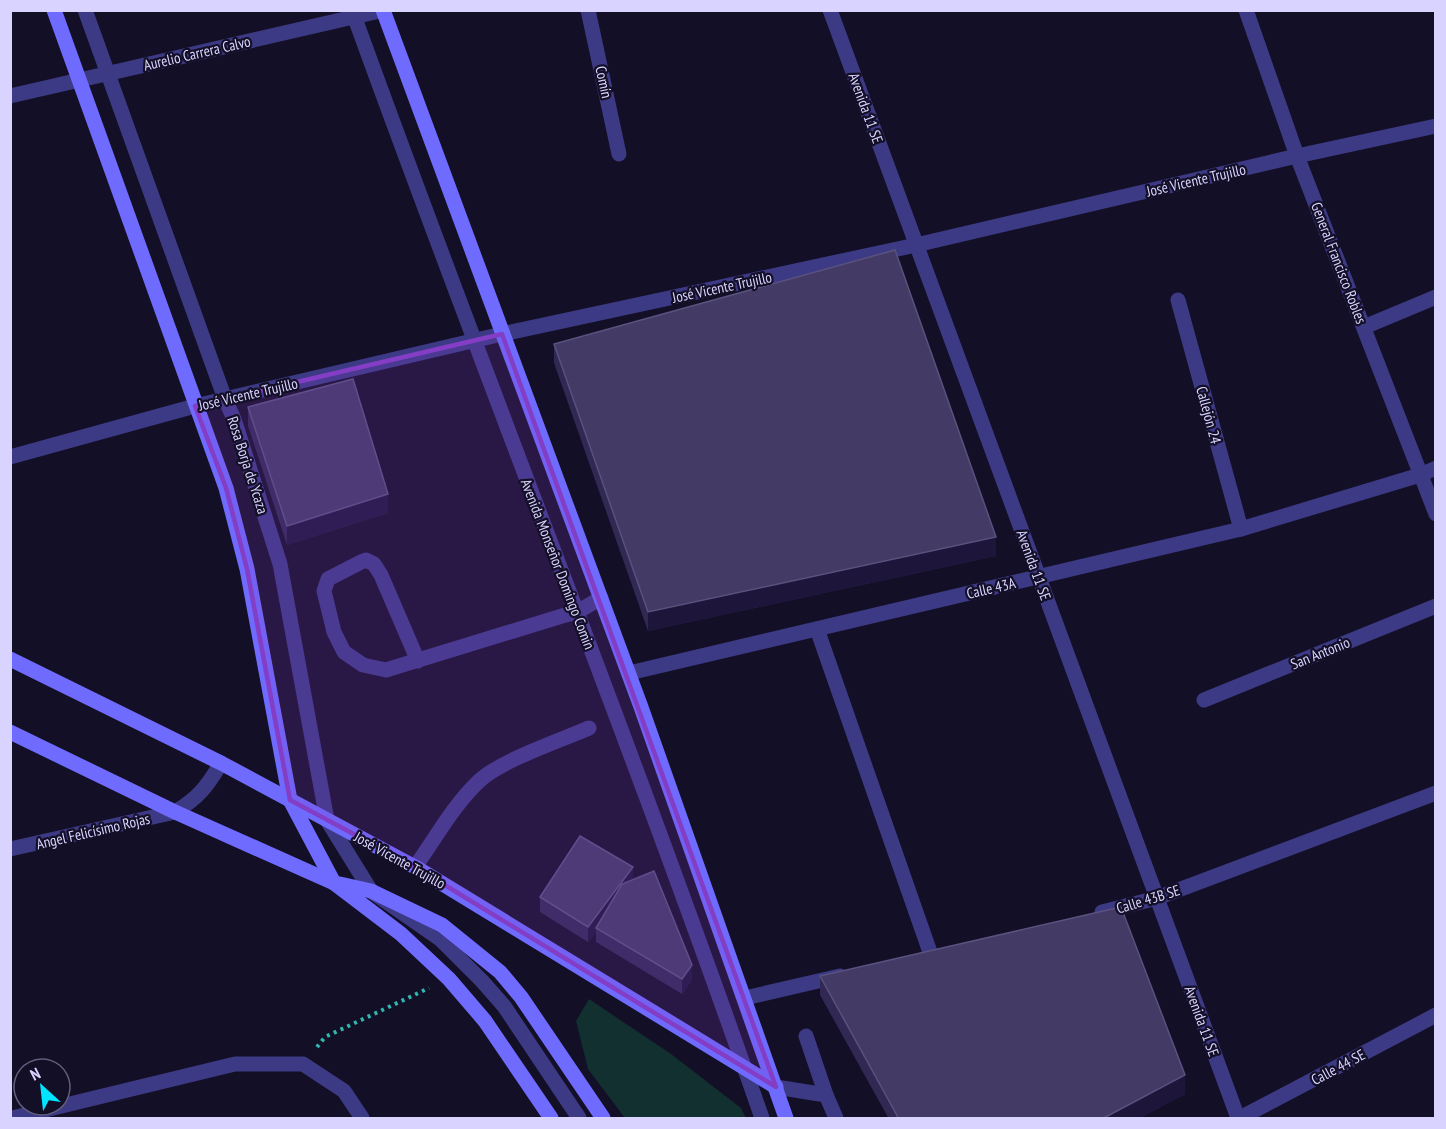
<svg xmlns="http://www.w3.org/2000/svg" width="1446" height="1129" viewBox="0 0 1446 1129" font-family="'PT Sans Narrow',sans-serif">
<rect width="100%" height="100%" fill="#130f26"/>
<path fill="#12302f" d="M589 999 671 1054 741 1108 746 1118H625L588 1069 576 1021Z"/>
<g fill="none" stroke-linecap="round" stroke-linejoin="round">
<path stroke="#2fb8b0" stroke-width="4" stroke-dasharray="3 4.5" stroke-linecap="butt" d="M317 1047 325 1037 429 988"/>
<g stroke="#3d3a85" stroke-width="15">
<path d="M85 10 225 399 234 419 280 564 327 820 371 891 440 939 482 981 504 1006 579 1118"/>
<path d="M352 10C486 381 633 747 762 1118"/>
<path d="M588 10 619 154"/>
<path d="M418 661 381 575 374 564 366 560 361 562 328 579 324 591 334 632 344 652 363 665 386 670 562 616 577 612 601 598"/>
<path d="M806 1036 826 1095"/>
<path d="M776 1087 826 1095 836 1118"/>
</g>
<g stroke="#3d3a85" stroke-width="15">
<path d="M830 10 1238 1118"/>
<path d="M1246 10 1297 156 1436 514"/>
<path d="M10 96 384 10"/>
<path d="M1178 300 1241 529"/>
<path d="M1364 327 1436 297"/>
<path d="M10 457 195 406 502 334 916 245 1297 156 1436 126"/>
<path d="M817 629 931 955"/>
<path d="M629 673 1241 529 1420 475 1436 468"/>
<path d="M1204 700 1436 606"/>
<path d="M10 849 175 812C198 798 207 787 221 763"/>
<path d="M415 867C435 839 453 806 478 782 499 761 559 741 589 728"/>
<path d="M1102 912 1157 898 1436 793"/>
<path d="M745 998 840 976"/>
<path d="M12 1118 235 1064H303L344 1091 362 1118"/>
<path d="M1240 1118 1436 1015"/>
</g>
<g stroke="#6f6bff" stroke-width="15">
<path d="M54 10 226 488 247 569 290 800 334 883"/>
<path d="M383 10 641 707 786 1118"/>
<path d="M10 659 221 763 415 867 776 1087"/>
<path d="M10 732 175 812 334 883 401 934 449 979 485 1021 551 1118"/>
<path d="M340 884 371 891 442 925 500 972 521 997 603 1118"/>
</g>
</g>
<g fill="#312854">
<path d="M554 344 996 556 648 631 554 363Z"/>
<path d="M248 407 388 513 287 545 248 426Z"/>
<path d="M633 880 692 980 682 994 596 942V932L588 942 540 912V897Z"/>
<path d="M820 976 1185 1094 1138 1119H889L820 995Z"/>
</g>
<g fill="#1d163a">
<path d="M388 494V513L287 545V526Z"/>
<path d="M996 537V556L648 631V612Z"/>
<path d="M633 867V882L596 928V932L588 942V927Z"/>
<path d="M692 965V980L682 994V979Z"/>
<path d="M1185 1075V1094L1138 1119H1102Z"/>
</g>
<g fill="#433a66" stroke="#5a527e" stroke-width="1.5">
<path d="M895 250 996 537 648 612 554 344Z"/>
<path d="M353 379 388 494 287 526 248 407Z"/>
<path d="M580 836 633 867 588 927 540 897Z"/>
<path d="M654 871 692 965 682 979 596 928 622 884Z"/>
<path d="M1121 907 1185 1075 1102 1119H899L820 976Z"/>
</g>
<path fill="#843dc5" fill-opacity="0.2" stroke="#843dc5" stroke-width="4.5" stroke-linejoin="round" d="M502 334 776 1087 415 867 290 800 247 569 226 488 195 406Z"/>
<g text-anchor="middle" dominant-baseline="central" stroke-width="4.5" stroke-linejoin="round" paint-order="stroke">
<g font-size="15" fill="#d9d4ff" stroke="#130f26">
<text transform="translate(197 53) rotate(-13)">Aurelio Carrera Calvo</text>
<text transform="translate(604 82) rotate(78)">Comín</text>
<text transform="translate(866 108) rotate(70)">Avenida 11 SE</text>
<text transform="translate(1196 180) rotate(-13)">José Vicente Trujillo</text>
<text transform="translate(1339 263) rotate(69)">General Francisco Robles</text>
<text transform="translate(722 287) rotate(-12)">José Vicente Trujillo</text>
<text transform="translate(248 394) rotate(-13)">José Vicente Trujillo</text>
<text transform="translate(1209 415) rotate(75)">Callejón 24</text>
<text transform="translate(248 465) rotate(72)">Rosa Borja de Ycaza</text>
<text transform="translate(558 564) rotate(69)">Avenida Monseñor Domingo Comin</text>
<text transform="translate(1034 565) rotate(70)">Avenida 11 SE</text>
<text transform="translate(991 588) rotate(-13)">Calle 43A</text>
<text transform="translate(1320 653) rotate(-22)">San Antonio</text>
<text transform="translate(93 831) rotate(-13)">Angel Felicísimo Rojas</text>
<text transform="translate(400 860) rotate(29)">José Vicente Trujillo</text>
<text transform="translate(1148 899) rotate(-17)">Calle 43B SE</text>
<text transform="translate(1202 1021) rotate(70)">Avenida 11 SE</text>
<text transform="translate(1338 1067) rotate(-28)">Calle 44 SE</text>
</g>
</g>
<rect width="1446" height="1129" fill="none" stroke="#d9d4ff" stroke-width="24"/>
<g transform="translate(42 1087) rotate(333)"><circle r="28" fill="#130f26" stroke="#625e7d" stroke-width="1.5"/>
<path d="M0-4.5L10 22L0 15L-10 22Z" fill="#00e5ff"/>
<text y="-9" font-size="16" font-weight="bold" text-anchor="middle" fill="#d9d4ff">N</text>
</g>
</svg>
